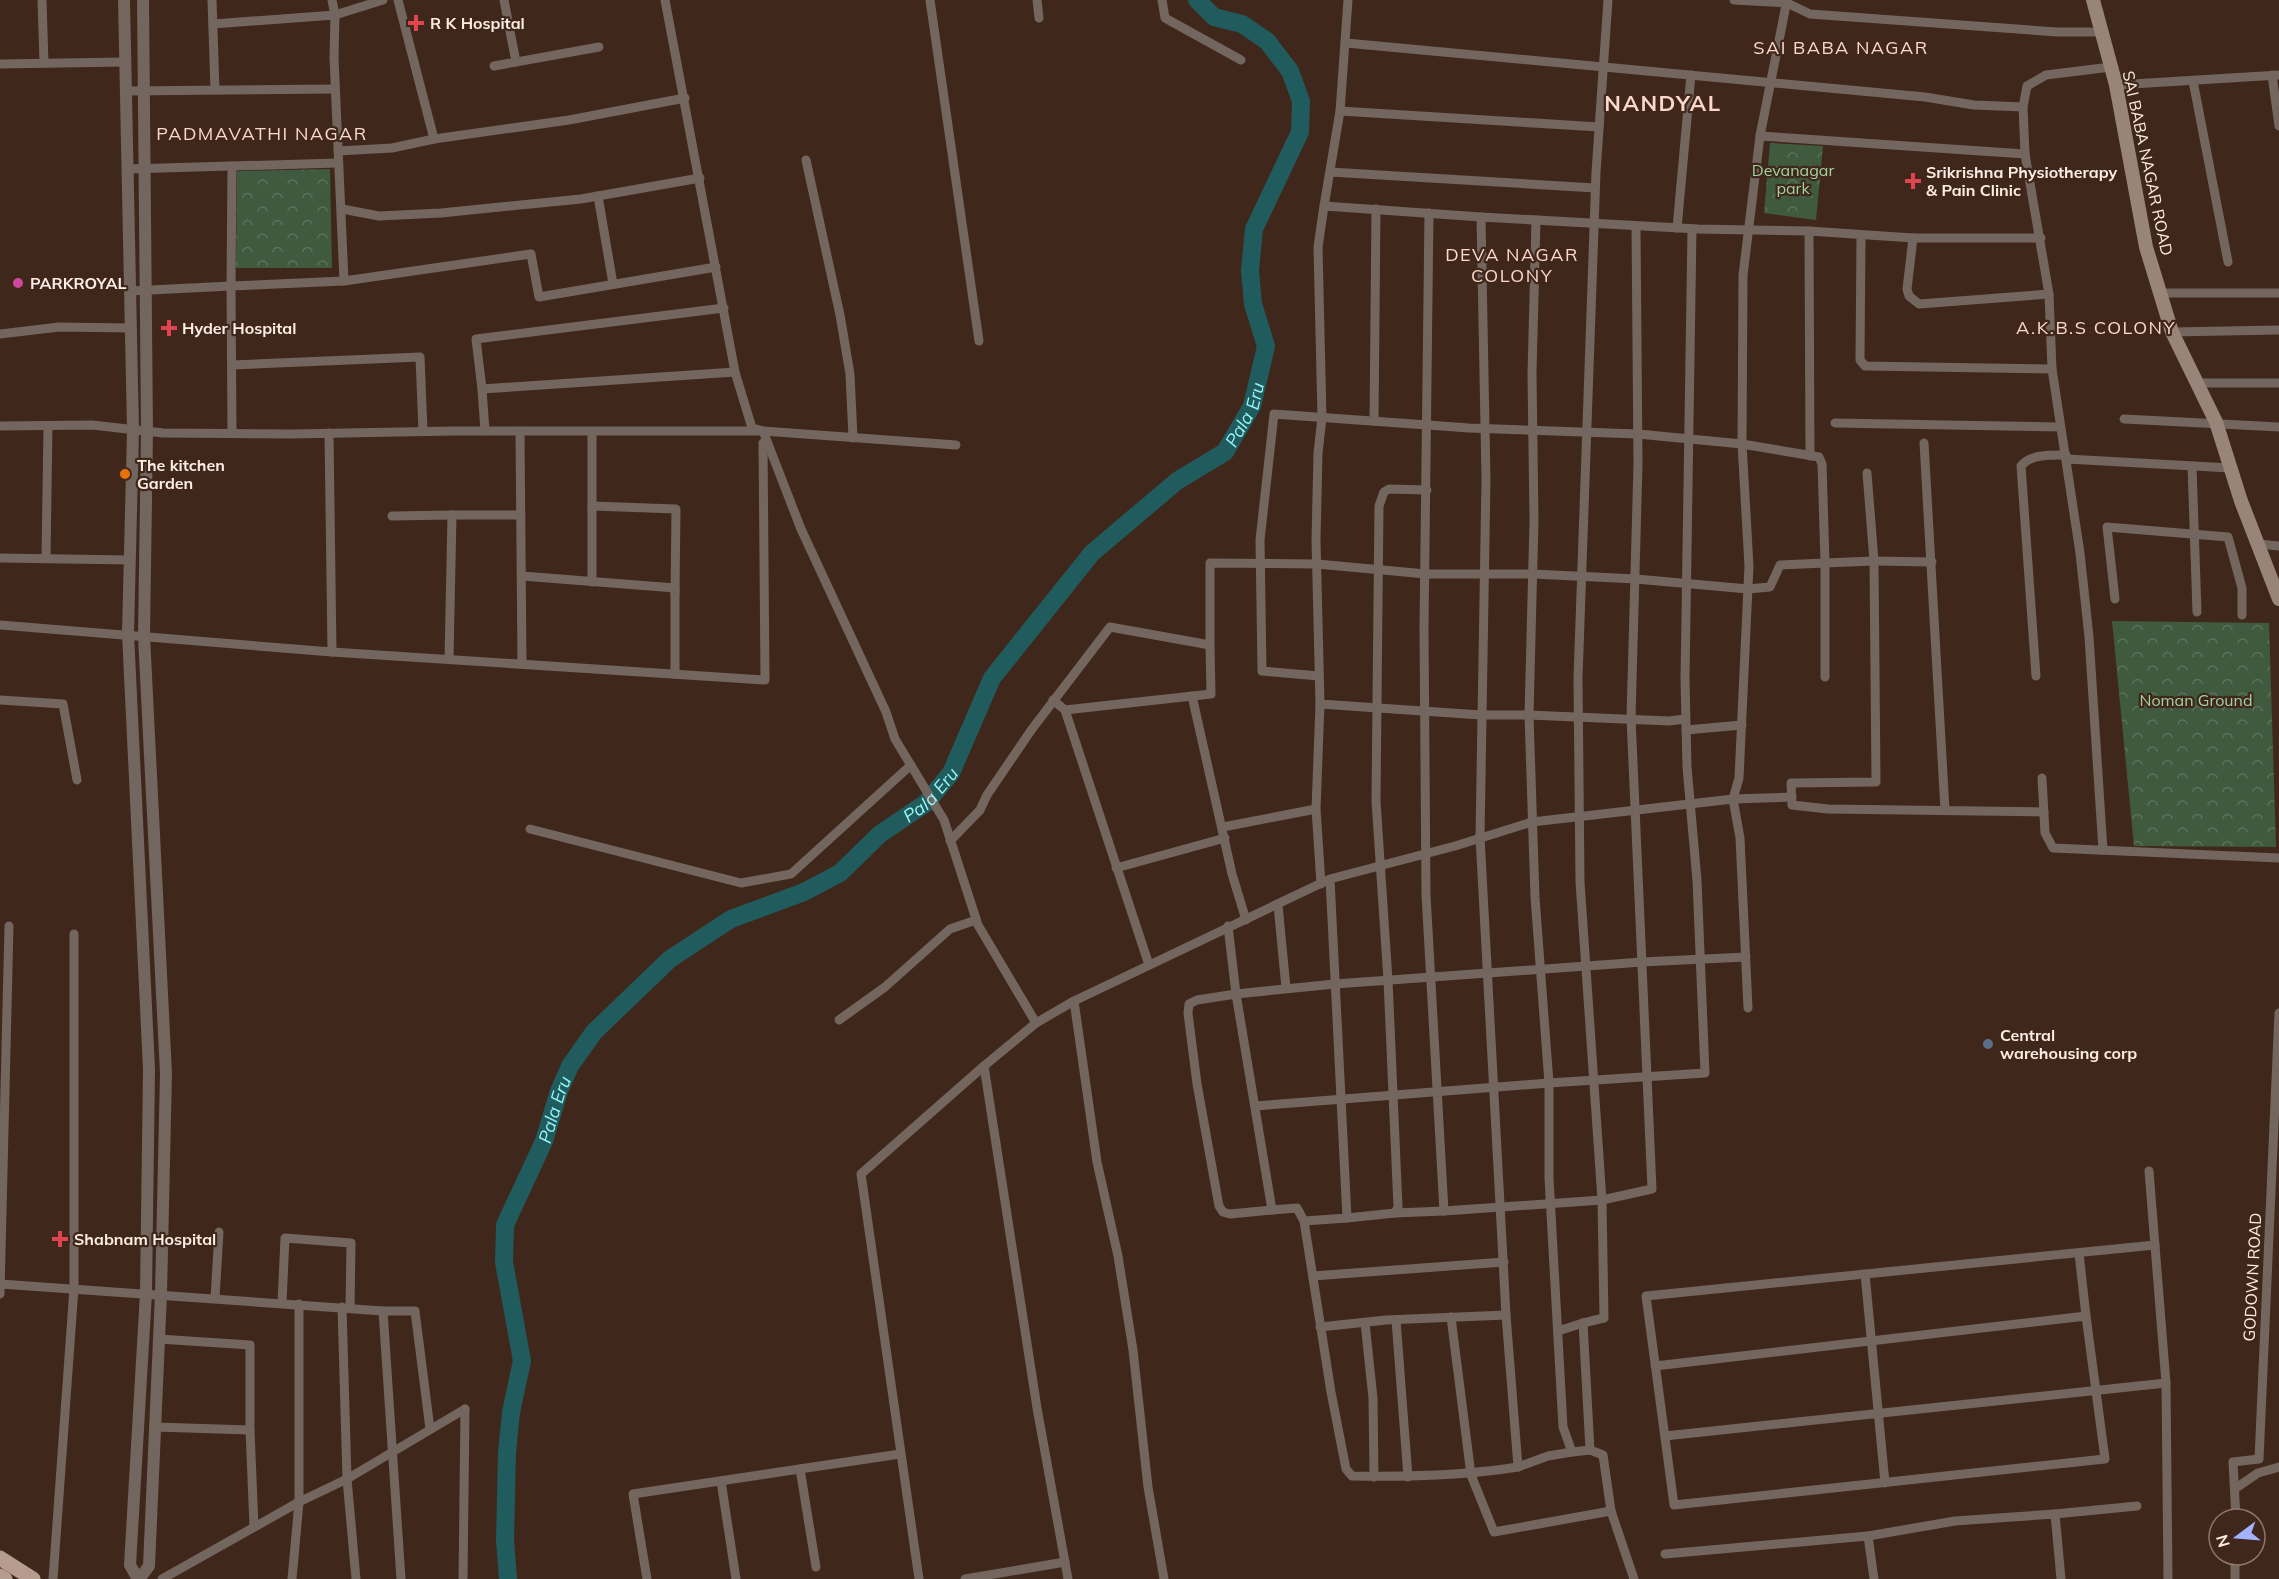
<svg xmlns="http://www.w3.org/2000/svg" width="2279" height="1579" viewBox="0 0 2279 1579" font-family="Mulish,sans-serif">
<defs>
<pattern id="forest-crowns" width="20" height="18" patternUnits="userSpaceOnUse" patternTransform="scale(1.5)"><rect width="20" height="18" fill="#3f5a3f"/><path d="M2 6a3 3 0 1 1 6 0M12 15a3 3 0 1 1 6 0" fill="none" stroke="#5c725b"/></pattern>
</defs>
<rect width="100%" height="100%" fill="#40271b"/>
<g fill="url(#forest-crowns)">
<path d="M1770 143 1823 146 1816 220 1764 213Z"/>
<path d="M330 169 332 268H236L237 171Z"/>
<path d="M2112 621 2269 623 2276 847 2134 846Z"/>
</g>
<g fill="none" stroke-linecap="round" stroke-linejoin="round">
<path stroke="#205c5e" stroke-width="18" id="s1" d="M508 1579 505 1540 507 1453 511 1412 522 1361 504 1262 505 1225 544 1141 559 1091 570 1066 594 1032 670 959 731 919 804 892 840 873 880 834 926 803 951 773 992 678 1092 553 1177 481 1225 452 1252 406 1266 346 1253 304 1250 270 1254 229 1300 132 1301 101 1290 71 1267 41 1242 24 1214 17 1197 0"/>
<g stroke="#72665e" stroke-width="9">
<path d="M42 0 44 63"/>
<path d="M212 0 215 90"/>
<path d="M332 0 335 15 383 0"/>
<path d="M504 0 516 62"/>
<path d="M665 0 735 372 752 428 763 431 801 529 886 712 895 739 944 820 978 925 1036 1023 984 1066 1037 1408 1068 1579"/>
<path d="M930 0 979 341"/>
<path d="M1037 0 1039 18"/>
<path d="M1162 0 1165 18 1241 60"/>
<path d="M1734 0 1787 3 1810 14 2057 32H2102"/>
<path d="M213 24 335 15 334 58 344 281 231 286 232 433"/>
<path d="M1346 43 1925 97 1974 105 2023 107"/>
<path d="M0 64 125 62"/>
<path d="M494 66 599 47"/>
<path d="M2272 75 2279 126"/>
<path d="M2193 81 2228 262"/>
<path d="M2116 85 2279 75"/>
<path d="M125 91 335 89"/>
<path d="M1340 111 1599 127"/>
<path d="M1760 136 2025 154 2023 107 2027 86 2046 75 2111 67"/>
<path d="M434 139 569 120 685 98"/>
<path d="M338 151 392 148 434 139 398 0"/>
<path d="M2025 154 2049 294 2052 369 2080 553 2089 637 2103 850"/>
<path d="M806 160 840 315 850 374 853 438"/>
<path d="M127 169 338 163"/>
<path d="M1330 172 1595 188"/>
<path d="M598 196 613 284"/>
<path d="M1324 206 1340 111 1348 0"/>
<path d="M342 209 379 216 441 213 581 199 700 178"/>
<path d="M1429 213 1424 628 1426 895 1444 1211 1602 1200 1580 882 1578 678 1596 172 1608 0"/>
<path d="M1481 217 1324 206 1318 247 1322 418 1318 453 1316 540 1320 704 1481 715H1529L1534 521 1532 373 1536 220"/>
<path d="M1677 228 1691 75"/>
<path d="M1809 231 1810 456"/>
<path d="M1861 236 1860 360 1865 366 2052 369"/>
<path d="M1913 238 1907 289 1909 296 1919 304 2049 294"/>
<path d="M344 281 531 254 539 297 716 267"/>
<path d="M130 291 231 286 232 166"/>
<path d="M2160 293H2279"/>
<path d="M2172 332 2279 330"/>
<path d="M0 334 59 327 131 328"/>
<path d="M232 365 420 357 423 431"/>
<path d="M2198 383H2279"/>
<path d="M482 389 476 339 724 308"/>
<path d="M2124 419 2279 427"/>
<path d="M1374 421 1376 209"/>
<path d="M1835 423 2060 427"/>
<path d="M0 426 92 425 163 433 292 434 453 431H763L956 445"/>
<path d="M485 431 482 389 735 372"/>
<path d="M520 431 522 663"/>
<path d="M329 433 332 652"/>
<path d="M1924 443 1945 810"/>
<path d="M2067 459 2230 468"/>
<path d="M2192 466 2197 612"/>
<path d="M1867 473 1874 561 1932 562"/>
<path d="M592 506 676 509 675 593"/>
<path d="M392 516 452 515"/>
<path d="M2259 544 2279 546"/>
<path d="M0 558 130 560"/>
<path d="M46 558 48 426"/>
<path d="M522 576 675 588V674"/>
<path d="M592 582V432"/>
<path d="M2115 599 2107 527 2228 537 2242 588V615"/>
<path d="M0 625 332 652 765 680 763 443"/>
<path d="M449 659 452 515H521"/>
<path d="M1319 676 1262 671 1260 540 1274 414 1469 428 1638 434 1742 444 1819 457 1822 464 1825 563 1874 561 1876 782 1791 783 1792 805 1828 809 2044 812"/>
<path d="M2036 676 2021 466C2030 454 2052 455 2066 455"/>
<path d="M1192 696 1232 874 1246 920"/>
<path d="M0 700 63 704 77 780"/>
<path d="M1053 700 1065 710 1211 694 1210 645"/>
<path d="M1320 704 1316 809 1321 884"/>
<path d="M1065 710 1149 965"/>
<path d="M1686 719 1669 721 1529 715 1535 897 1549 1083 1705 1073 1697 880 1687 767 1685 679 1692 229"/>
<path d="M1686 730 1742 725"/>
<path d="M2042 778 2045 833 2053 848 2279 858"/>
<path d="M1223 827 1316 809"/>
<path d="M530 829 741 883 791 874 911 765"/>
<path d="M950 841 980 810 987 795 1032 729 1110 627 1210 645V563L1317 564 1426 574H1533L1636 579 1748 589 1770 587 1780 565 1825 563V677"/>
<path d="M1116 868 1225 838"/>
<path d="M1278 905 1286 988"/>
<path d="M1228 926 1236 994 1272 1210 1297 1208 1304 1221 1331 1392 1346 1469 1352 1476C1408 1477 1462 1476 1518 1467L1506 1315 1480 837 1486 479 1481 217 1698 229 1809 231 1913 238H2041"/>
<path d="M1074 1001 1330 879 1455 846 1532 822 1733 799 1792 797"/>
<path d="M1748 1008 1740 838 1733 799 1739 778 1749 566 1742 444 1743 275 1760 136 1787 0"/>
<path d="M839 1020 885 987 950 929 976 920"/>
<path d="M1036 1023 1074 1001 1097 1162 1118 1256 1133 1350 1148 1487 1164 1579"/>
<path d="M1255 1106 1549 1083V1178L1563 1427 1572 1452 1590 1450"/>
<path d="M2149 1171 2166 1383 2168 1579"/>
<path d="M1272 1210 1230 1214 1223 1212 1219 1206 1197 1084 1188 1013 1189 1004 1197 1000 1236 994 1335 984 1642 962 1746 957"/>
<path d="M1395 1213 1444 1211"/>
<path d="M1347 1218 1395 1213 1398 1207 1388 980 1376 801 1379 506 1384 492 1389 489 1427 490"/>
<path d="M1304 1221 1347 1218 1330 879"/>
<path d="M2079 1253 2086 1316"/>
<path d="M1865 1274 1885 1483"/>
<path d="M1313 1276 1504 1262"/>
<path d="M0 1284 383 1311H415L430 1429"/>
<path d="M0 1294 9 926"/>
<path d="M215 1298 219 1232"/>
<path d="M282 1303 285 1238 351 1243 350 1308"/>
<path d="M342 1307 347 1479 356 1579"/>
<path d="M383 1311 401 1579"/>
<path d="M1451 1317 1471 1475 1494 1532 1611 1511"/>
<path d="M1396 1320 1408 1477"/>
<path d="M1365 1323 1373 1398 1374 1477"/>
<path d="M1320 1327 1386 1320 1506 1315"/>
<path d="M1558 1331 1583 1323"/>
<path d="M159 1339 250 1345V1430L254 1527"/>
<path d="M1655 1366 2086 1316 2105 1459 1674 1505 1646 1296 2155 1245"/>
<path d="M155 1427 250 1430"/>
<path d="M1665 1436 2166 1383"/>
<path d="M1518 1467 1548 1456 1572 1452"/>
<path d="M800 1469 816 1567"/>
<path d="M721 1481 736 1579"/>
<path d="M2236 1488 2258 1473 2279 1467"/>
<path d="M2055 1514 2137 1506"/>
<path d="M2236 1519 2233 1462 2259 1459 2279 1013"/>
<path d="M1868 1536 1955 1521 2055 1514 2061 1579"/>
<path d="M1665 1554 1868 1536 1874 1579"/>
<path d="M53 1579 74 1288V934"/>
<path d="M162 1579 299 1502 347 1479 465 1409"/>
<path d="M292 1579 299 1502V1304"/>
<path d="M463 1579 465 1409"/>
<path d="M647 1579 633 1494 900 1454"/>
<path d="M919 1579 861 1174 984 1066"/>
<path d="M965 1579 1065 1562"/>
<path d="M1634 1579 1611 1511 1603 1455 1590 1450 1583 1323 1604 1318 1602 1200 1652 1189 1631 718 1638 464 1636 226"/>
<path d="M2235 1579V1555"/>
</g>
<g stroke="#72665e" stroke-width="12">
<path d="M124 0 133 430 128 634 149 1069 146 1293 130 1565 138 1579"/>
<path d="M139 1579 149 1566 161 1294 166 1073 144 636 147 431 143 0"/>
</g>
<path stroke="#988479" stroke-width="14" d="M2093 0 2116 85 2146 247 2172 332 2216 422 2241 501 2279 599"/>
<g stroke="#b69c8d" stroke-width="15">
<path d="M0 1558 33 1579"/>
<path d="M0 1576 5 1579"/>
</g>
</g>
<g fill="#e0444e" stroke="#40271b" stroke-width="2">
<path d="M413 14h6v6h6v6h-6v6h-6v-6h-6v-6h6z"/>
<path d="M1910 172h6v6h6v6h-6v6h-6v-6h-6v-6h6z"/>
<path d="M166 319h6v6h6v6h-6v6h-6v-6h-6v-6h6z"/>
<path d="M57 1230h6v6h6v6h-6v6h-6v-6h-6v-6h6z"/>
</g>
<circle fill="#d1479c" stroke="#40271b" stroke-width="2" cx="18" cy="283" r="6"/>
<circle fill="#e8710a" stroke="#40271b" stroke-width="2" cx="125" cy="474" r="6"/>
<circle fill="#5c6f8a" stroke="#40271b" stroke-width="2" cx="1988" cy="1044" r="6"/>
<g text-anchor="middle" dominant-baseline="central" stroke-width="4.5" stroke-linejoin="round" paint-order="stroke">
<g font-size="16" font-weight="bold" fill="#feece5" stroke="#40271b" text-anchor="start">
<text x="430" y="23">R K Hospital</text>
<text x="1926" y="172">Srikrishna Physiotherapy<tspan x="1926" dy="18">&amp; Pain Clinic</tspan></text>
<text x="30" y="283">PARKROYAL</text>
<text x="182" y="328">Hyder Hospital</text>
<text x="137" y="465">The kitchen<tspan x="137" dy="18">Garden</tspan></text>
<text x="2000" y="1035">Central<tspan x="2000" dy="18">warehousing corp</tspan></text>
<text x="74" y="1239">Shabnam Hospital</text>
</g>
<g font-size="16" fill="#feece5" stroke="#40271b">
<text transform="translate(2148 163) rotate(78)">SAI BABA NAGAR ROAD</text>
<text transform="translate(2252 1277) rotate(-87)">GODOWN ROAD</text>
</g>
<g font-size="16" fill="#a0d49f" stroke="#40271b">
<text x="1793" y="170">Devanagar<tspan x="1793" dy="18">park</tspan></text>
<text x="2196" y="700">Noman Ground</text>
</g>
<g font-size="18" letter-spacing="1.5" fill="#fbd8c9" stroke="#40271b">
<text x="1841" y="47">SAI BABA NAGAR</text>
<text x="262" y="133">PADMAVATHI NAGAR</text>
<text x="1512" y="254">DEVA NAGAR<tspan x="1512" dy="21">COLONY</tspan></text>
<text x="2096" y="327">A.K.B.S COLONY</text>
</g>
<g font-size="18" font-style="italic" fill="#95f5f8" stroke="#40271b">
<text stroke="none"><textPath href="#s1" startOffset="1492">Pala Eru</textPath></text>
<text stroke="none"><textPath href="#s1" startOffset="988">Pala Eru</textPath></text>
<text stroke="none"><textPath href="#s1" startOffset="483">Pala Eru</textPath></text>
</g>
<g font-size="22" font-weight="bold" letter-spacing="1.5" fill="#fbd8c9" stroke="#40271b">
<text x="1663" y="103">NANDYAL</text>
</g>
</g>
<g transform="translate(2237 1537) rotate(254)"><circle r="28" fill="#40271b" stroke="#8c766c" stroke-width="1.5"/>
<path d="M0-4.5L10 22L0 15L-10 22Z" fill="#a3b2fd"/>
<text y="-9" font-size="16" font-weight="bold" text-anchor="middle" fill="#feece5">N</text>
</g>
</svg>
